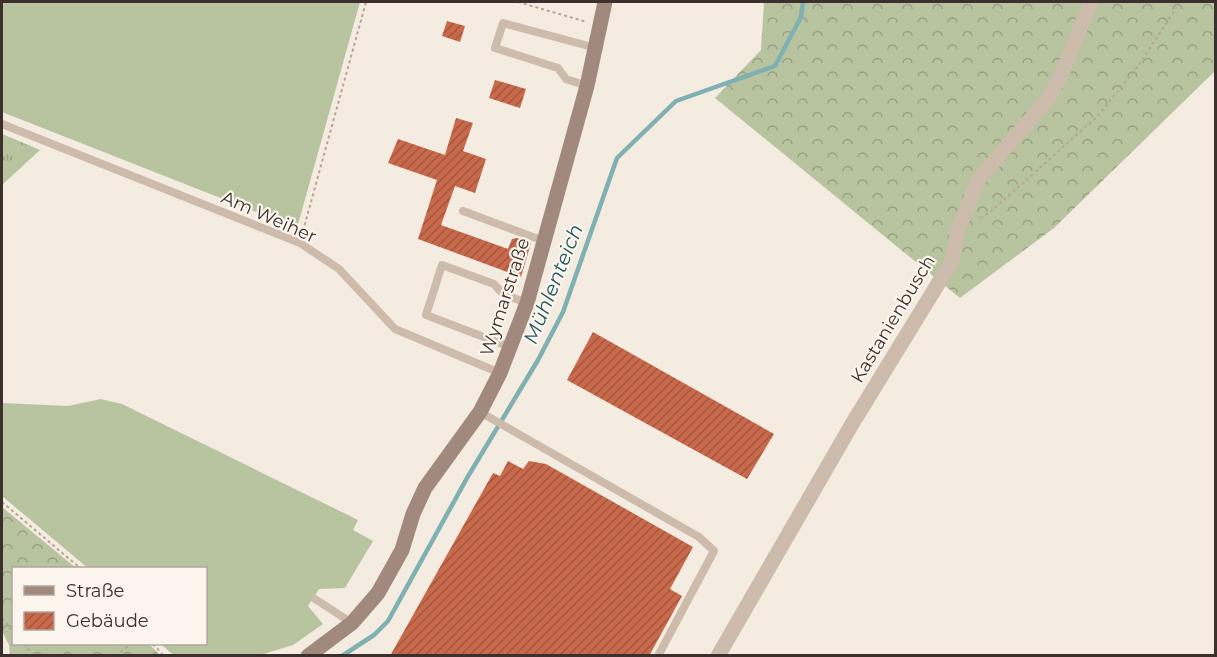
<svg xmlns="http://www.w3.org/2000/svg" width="1217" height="657" viewBox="0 0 1217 657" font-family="Montserrat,sans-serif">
<defs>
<pattern id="forest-crowns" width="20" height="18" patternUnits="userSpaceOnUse" patternTransform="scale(1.5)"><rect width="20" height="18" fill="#b8c4a0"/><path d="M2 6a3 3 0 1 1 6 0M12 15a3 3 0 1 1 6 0" fill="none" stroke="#97a083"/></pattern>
<pattern id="park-tufts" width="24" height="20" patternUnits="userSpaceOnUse" patternTransform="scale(1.5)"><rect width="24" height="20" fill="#b8c4a0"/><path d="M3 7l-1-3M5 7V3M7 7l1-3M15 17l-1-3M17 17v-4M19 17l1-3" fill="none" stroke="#97a083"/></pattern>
<pattern id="building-hatch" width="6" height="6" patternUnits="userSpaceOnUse" patternTransform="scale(1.5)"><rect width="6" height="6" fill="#c8694b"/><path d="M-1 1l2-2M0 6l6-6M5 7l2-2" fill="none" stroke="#a4573f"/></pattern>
</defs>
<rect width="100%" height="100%" fill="#f4ebe1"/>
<g fill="#b8c4a0">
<path d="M2 2H360L297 228 2 112Z"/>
<path d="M101 399 122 404 358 520 353 530 373 541 345 588 319 589 308 606 323 624 293 645 260 655H173L161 644H206V568H88L2 496V403L68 406Z"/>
</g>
<g fill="url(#forest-crowns)">
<path d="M764 2H1215V71L1054 228 960 298 715 98 761 50Z"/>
<path d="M2 507 76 568H14V644H149L160 655H10L9 645 2 631Z"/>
</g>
<path fill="url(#park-tufts)" d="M2 134 45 152 40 150 2 185Z"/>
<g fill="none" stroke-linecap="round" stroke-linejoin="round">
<path stroke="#7fb0b2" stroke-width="4.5" d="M342 656 374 635 388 621 467 478 538 360 563 312 617 158 676 101 775 66 801 17 803 2"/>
</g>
<g fill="url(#building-hatch)">
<path d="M447 21 465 26 460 42 442 36Z"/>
<path d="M495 80 526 89 520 108 489 98Z"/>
<path d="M456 118 473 123 463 151 486 159 475 193 455 186 441 225 508 249 512 239 517 238 531 243 521 277 418 239 437 180 388 163 398 139 445 155Z"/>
<path d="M593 332 774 434 747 479 567 380Z"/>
<path d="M508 461 523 469 529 461 546 464 693 547 670 589 682 596 649 656H390L493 473 500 476Z"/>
</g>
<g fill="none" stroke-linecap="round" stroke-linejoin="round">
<g stroke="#b9a596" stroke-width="2" stroke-dasharray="3 3" stroke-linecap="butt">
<path d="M518 2 587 22"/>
<path d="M980 218 990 212 1098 116 1140 63 1180 2"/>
<path d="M303 231 366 2"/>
<path d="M2 502 80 568"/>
<path d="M2 618 14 632"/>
<path d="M24 644 35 656"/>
<path d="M153 644 164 656"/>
<path d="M116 656 130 644"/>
</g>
<g stroke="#cdbbac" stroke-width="8">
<path d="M587 86 566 79 558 68 495 48 503 23 596 48"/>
<path d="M2 124 300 243 339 269 395 329 500 373"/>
<path d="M463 211 544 241"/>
<path d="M510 347 426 315 442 265 494 284 503 294 527 303"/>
<path d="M480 412 699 537 714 551 658 656"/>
<path d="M315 599 352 623"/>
</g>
<path stroke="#cdbbac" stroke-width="15" d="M718 656 852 424 952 261 958 229 979 179 1048 99 1062 73 1091 2"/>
<path stroke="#a18a7d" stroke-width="15" d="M308 656 352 623 378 593 402 550 413 514 425 488 480 412 500 373 527 303 587 86 605 2"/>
</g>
<g text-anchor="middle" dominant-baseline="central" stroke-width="4.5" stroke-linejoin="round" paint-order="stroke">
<g font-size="18" fill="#3b302b" stroke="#fbf5ee">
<text transform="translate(269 217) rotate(24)">Am Weiher</text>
<text transform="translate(505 297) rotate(-72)">Wymarstraße</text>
<text transform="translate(893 319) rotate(-59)">Kastanienbusch</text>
</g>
<g font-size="20" font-style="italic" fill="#1f5a5e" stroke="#fbf5ee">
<text transform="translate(553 284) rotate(-68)">Mühlenteich</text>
</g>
</g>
<rect width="1217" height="657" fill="none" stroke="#3b302b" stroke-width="6"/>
<rect x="12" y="567" width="195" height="78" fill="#fbf5ee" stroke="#aea6a0" stroke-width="1.5"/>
<rect x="24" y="586" width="30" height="9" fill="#a18a7d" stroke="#aea6a0" stroke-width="1.5"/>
<text x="66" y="597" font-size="18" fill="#3b302b">Straße</text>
<rect x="24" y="612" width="30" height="18" fill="url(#building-hatch)" stroke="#aea6a0" stroke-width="1.5"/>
<text x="66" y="627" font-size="18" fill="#3b302b">Gebäude</text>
</svg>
